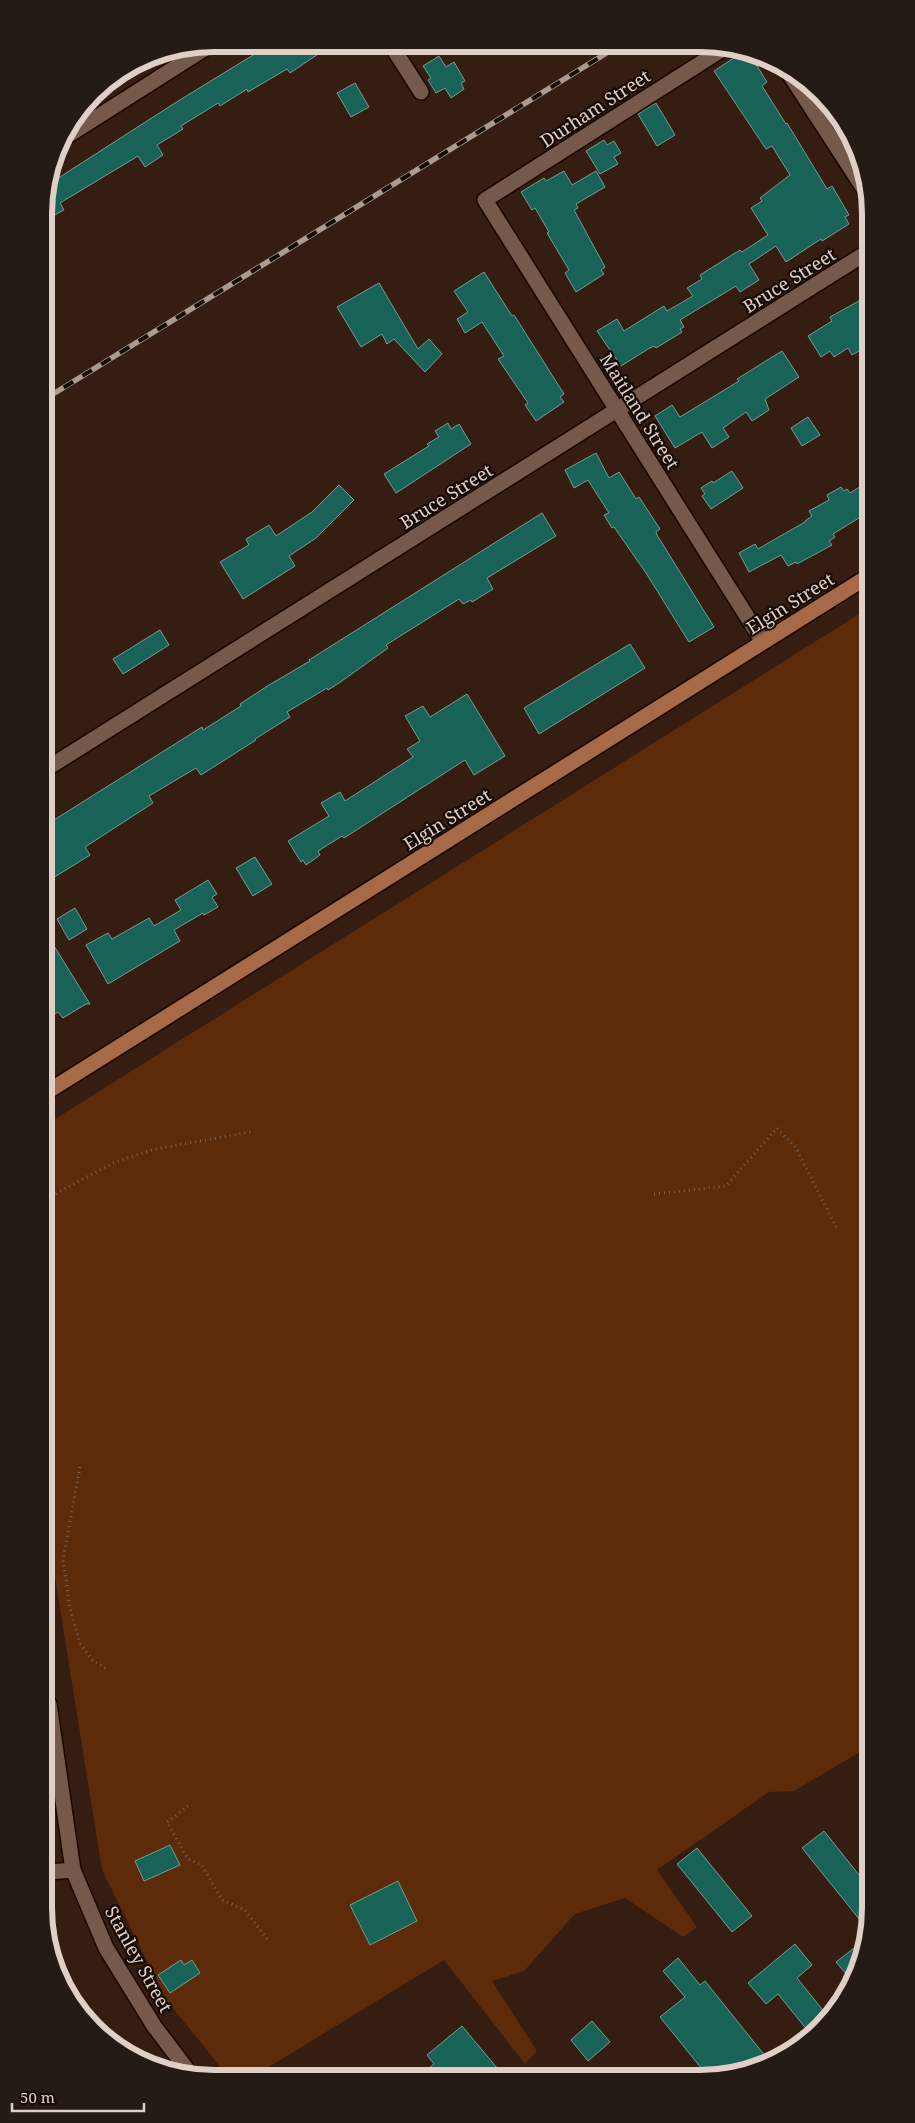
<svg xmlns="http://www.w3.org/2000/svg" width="915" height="2123" viewBox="0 0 915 2123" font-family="'Noto Serif',serif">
<rect width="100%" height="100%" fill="#351d11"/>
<path fill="#5d2a0a" d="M867 609 870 1746 794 1791 769 1792 657 1870 697 1927 683 1937 625 1898 575 1914 524 1971 492 1981 537 2051 525 2064 444 1960 254 2076H228L167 2001 102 1870 48 1534 47 1124Z"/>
<g fill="#196257" stroke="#779c94">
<path d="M271 44H333L290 73 287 69 248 92 247 89 220 106 218 103 181 126 183 129 157 145 163 155 145 167 138 156 60 203 64 210 44 221V203L49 184 175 103Z"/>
<path d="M743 52 750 55 767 82 762 86 786 124 787 123 824 184 827 189 832 186 849 215 845 217 849 224 822 241 821 239 786 262 776 246 749 264 759 280 740 292 736 286 680 320 684 327 680 329 682 332 656 348 654 346 648 349 621 366 597 331 617 319 624 331 664 306 667 311 693 296 687 288 702 279 700 275 740 250 742 252 768 235 751 208 762 201 760 198 790 175 772 146 766 149 714 71Z"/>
<path d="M439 56 446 67 454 62 465 81 461 83 464 89 451 98 445 88 436 93 428 80 431 78 423 66Z"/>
<path d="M355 83 369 107 351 117 337 93Z"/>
<path d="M656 103 675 135 657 146 638 114Z"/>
<path d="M604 140 607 145 614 141 621 153 614 157 618 164 600 174 586 151Z"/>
<path d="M564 171 572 185 596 171 605 187 576 204 578 208 574 210 605 267 601 270 604 274 576 292 565 273 569 270 547 233 549 232 535 208 532 210 521 192 544 178 546 181Z"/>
<path d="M484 272 512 316 514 315 564 394 560 397 564 402 536 421 525 405 528 403 498 359 504 356 482 322 465 333 457 319 468 312 454 291Z"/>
<path d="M379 283 418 349 429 339 442 354 425 372 394 339 387 344 382 334 361 347 337 307Z"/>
<path d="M866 297V347L852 355 848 348 834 357 830 351 821 357 808 336 832 321 830 317Z"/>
<path d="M782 351 799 377 765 399 769 410 752 421 746 412 723 428 729 437 712 448 702 432 675 448 655 416 672 405 680 417 739 381 737 379Z"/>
<path d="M808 417 820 435 802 446 791 428Z"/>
<path d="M448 423 451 429 459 424 471 444 396 493 384 474 429 446 427 444 439 437 435 431Z"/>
<path d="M596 453 609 478 619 472 636 499 639 497 660 529 656 532 657 535 714 627 689 642 646 573 614 527 612 528 604 515 609 513 588 480 574 488 565 470Z"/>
<path d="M732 471 743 488 711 509 702 496 705 494 701 488 712 481 713 483Z"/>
<path d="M866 483 867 513 833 534 835 537 829 541 832 545 797 564 796 562 788 566 781 555 749 572 739 553 755 544 758 549 805 522V521L812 516 809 511 829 500 827 495 841 487 844 491 847 489 850 493Z"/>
<path d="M339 485 354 500 316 538 289 556 295 566 243 599 220 562 249 545 246 539 269 525 276 536 312 512Z"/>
<path d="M542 513 556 536 487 578 493 589 472 602 471 600 463 604 459 599 386 645 388 648 339 683 328 690 327 688 287 712 290 717 255 739 256 740 201 775 196 768 149 796 153 803 85 847 90 855 53 878 46 867V825L202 727 203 730 241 706 240 704 269 685 310 661 309 660Z"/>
<path d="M160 630 169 645 123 674 113 659Z"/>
<path d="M630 644 645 668 539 734 524 708Z"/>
<path d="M467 694 505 756 474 775 465 760 344 838 342 836 318 851 320 855 306 865 303 860 301 862 288 841 329 816 321 803 340 792 345 801 413 757 407 749 420 741 405 716 423 706 430 717Z"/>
<path d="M255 857 272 884 253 896 236 868Z"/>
<path d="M208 880 217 894 212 897 218 907 204 915 203 913 174 930 180 941 108 984 86 945 108 933 112 939 149 918 154 926 181 910 175 900Z"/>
<path d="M75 908 87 929 69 940 57 919Z"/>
<path d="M46 933 90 1004H86L63 1018 58 1012 47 1019Z"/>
<path d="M824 1831 871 1890V1919L868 1930 802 1848Z"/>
<path d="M170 1845 180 1865 144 1881 135 1861Z"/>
<path d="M697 1848 752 1916 732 1932 677 1864Z"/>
<path d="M398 1881 417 1921 370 1945 350 1905Z"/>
<path d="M867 1938 858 1974 853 1982 836 1962Z"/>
<path d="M795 1944 812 1965 797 1978 830 2019 812 2036 778 1994 766 2004 748 1983Z"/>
<path d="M678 1958 700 1985 705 1981 770 2062 744 2074H706L660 2017 685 1997 663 1971Z"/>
<path d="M181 1960 184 1965 192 1960 200 1973 170 1993 158 1975Z"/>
<path d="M592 2021 610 2042 588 2061 571 2040Z"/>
<path d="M462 2026 503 2075H420L434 2064 427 2055Z"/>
</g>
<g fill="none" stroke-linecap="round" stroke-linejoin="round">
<defs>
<g id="minor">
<path d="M391 45 421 92"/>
<path d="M726 47 485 200 763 642"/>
<path d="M790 75 866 192"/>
<path d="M61 140 212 44"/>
<path d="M46 769 866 253"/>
<path d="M49 1704 73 1870 106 1948 154 2026 192 2076"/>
<path d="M49 1872 73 1870"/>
</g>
<path id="major" d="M47 1092 867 577"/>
</defs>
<use href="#minor" stroke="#1b0700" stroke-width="18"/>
<use href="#major" stroke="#1b0700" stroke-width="18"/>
<g stroke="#79645a" stroke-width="3" stroke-dasharray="1 4" stroke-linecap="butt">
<path d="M654 1194 726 1186 777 1128 796 1148 837 1229"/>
<path d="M47 1206 57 1193 115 1162 155 1149 251 1132"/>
<path d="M80 1467 63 1559 70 1608 80 1643 93 1661 107 1669"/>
<path d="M188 1806 167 1822 188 1859 202 1865 222 1900 245 1910 267 1939"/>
</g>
<use href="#minor" stroke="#75594b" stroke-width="15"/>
<use href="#major" stroke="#a66a49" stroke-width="15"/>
<defs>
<path id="rail" d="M45 399 618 46"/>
</defs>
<use href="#rail" stroke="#ac9990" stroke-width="5.5"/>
<use href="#rail" stroke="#150b06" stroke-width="4" stroke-dasharray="11" stroke-linecap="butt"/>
</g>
<g text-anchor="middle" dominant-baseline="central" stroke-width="4.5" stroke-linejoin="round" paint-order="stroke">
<g font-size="18" fill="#e0cfc7" stroke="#150b06">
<text transform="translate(595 108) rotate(-33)">Durham Street</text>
<text transform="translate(789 280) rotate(-32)">Bruce Street</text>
<text transform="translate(640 411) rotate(58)">Maitland Street</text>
<text transform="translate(446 496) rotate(-32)">Bruce Street</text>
<text transform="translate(790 603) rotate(-32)">Elgin Street</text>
<text transform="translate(447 819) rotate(-32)">Elgin Street</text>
<text transform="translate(139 1959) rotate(61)">Stanley Street</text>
</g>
</g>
<path d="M0 0H915V2123H0ZM214 52H700A162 162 0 0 1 862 214V1908A162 162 0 0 1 700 2070H214A162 162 0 0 1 52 1908V214A162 162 0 0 1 214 52Z" fill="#251b15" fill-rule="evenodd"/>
<path fill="none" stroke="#e0cfc7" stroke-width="6" d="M214 52H700A162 162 0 0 1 862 214V1908A162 162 0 0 1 700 2070H214A162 162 0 0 1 52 1908V214A162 162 0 0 1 214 52Z"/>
<path d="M12 2103v8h132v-8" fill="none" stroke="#e0cfc7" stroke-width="2.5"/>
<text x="20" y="2103" font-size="15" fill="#e0cfc7" stroke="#150b06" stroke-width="4" paint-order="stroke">50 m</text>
</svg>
